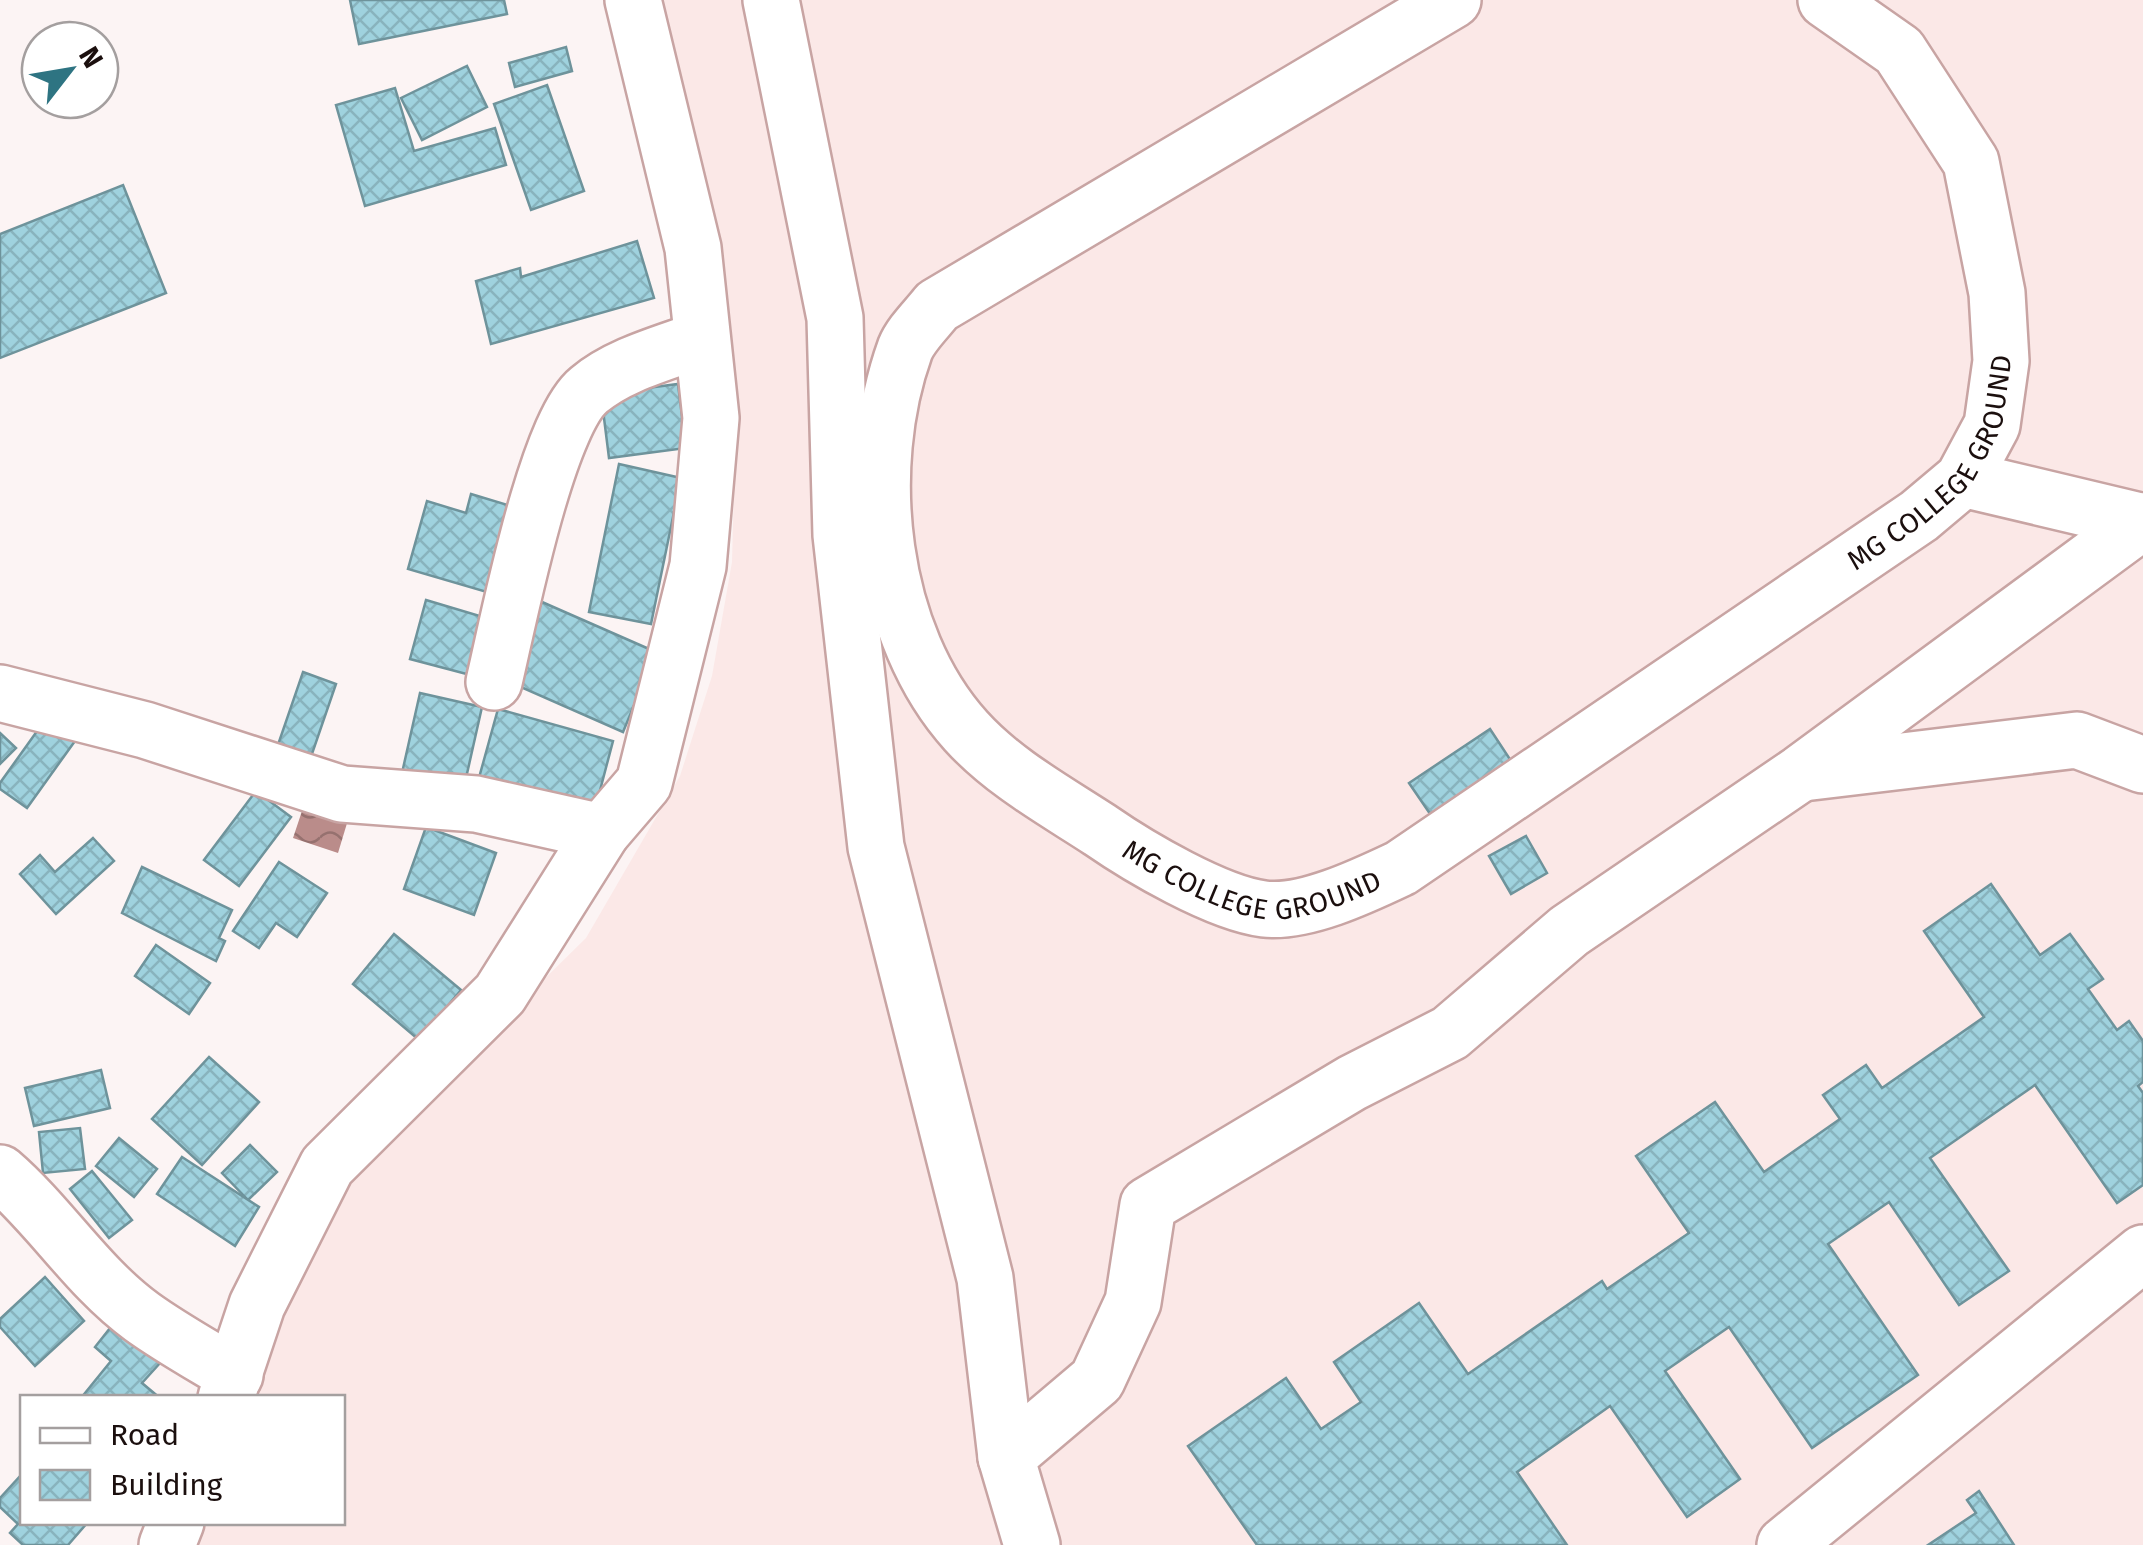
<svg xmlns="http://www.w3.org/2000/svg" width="2143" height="1545" viewBox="0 0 2143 1545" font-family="'Fira Sans',sans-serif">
<defs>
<pattern id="water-waves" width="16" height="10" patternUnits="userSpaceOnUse" patternTransform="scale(2.5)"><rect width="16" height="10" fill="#ba8c8a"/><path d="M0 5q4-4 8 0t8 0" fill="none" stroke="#96716f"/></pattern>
<pattern id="building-cross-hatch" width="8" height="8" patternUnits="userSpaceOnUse" patternTransform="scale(2.5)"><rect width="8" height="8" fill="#9fd2de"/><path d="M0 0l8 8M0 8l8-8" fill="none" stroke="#88b3bd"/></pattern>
</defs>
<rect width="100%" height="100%" fill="#fcf4f4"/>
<path fill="#fbe8e7" d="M655 0H2143V1545H192L201 1523 342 1522V1398L251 1397 326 1194 586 938 680 776 712 676 732 562 736 411 724 278Z"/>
<path fill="url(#water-waves)" d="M307 796 351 810 338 853 293 838Z"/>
<g fill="url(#building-cross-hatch)" stroke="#6e939b" stroke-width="2.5">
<path d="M350 0H504L507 14 359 44Z"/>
<path d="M566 47 572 71 515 87 509 63Z"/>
<path d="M467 66 487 107 422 140 401 98Z"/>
<path d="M547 85 584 191 531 210 494 104Z"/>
<path d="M395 88 414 151 495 128 506 165 365 206 336 105Z"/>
<path d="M123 185 166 293 0 358V234Z"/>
<path d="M637 241 654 298 491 344 476 281 520 268 521 277Z"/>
<path d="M678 384 686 448 609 458 601 394Z"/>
<path d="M619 464 681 478 651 624 589 612Z"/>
<path d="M471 494 521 509 497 595 408 569 427 501 466 513Z"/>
<path d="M426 600 490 619 474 676 410 659Z"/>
<path d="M542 602 665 656 643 707 635 703 623 732 507 681Z"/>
<path d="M303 672 336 684 303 780 270 768Z"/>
<path d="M420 693 482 707 464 787 402 773Z"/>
<path d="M498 709 613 741 593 817 477 785Z"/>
<path d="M50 713 80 734 27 808 0 789V783Z"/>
<path d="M1490 729 1517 770 1437 824 1409 783Z"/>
<path d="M0 733 16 748 0 764Z"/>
<path d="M256 791 291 817 239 886 204 860Z"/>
<path d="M426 827 496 853 474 915 404 889Z"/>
<path d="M1526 836 1547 873 1511 894 1489 856Z"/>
<path d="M93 838 114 861 56 914 20 874 40 855 55 872Z"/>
<path d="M279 862 327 893 297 937 276 923 259 948 233 931Z"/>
<path d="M142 867 232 910 219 938 225 941 216 961 122 913Z"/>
<path d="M1991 884 2040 955 2070 934 2103 979 2088 989 2117 1030 2129 1021 2143 1041V1082L2138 1086 2143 1093V1185L2117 1203 2035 1085 1930 1158 2009 1271 1959 1305 1889 1202 1828 1244 1918 1375 1812 1448 1729 1327 1665 1371 1740 1479 1687 1517 1610 1406 1517 1472 1567 1545H1257L1188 1446 1286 1378 1321 1429 1361 1402 1334 1362 1419 1303 1468 1374 1602 1281 1607 1289 1689 1233 1636 1156 1715 1102 1764 1172 1840 1119 1823 1095 1866 1065 1882 1088 1984 1017 1924 931Z"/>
<path d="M394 934 461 990 419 1040 353 984Z"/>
<path d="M156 945 210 983 189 1014 135 976Z"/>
<path d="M209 1057 259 1102 202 1165 152 1119Z"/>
<path d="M101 1070 110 1108 34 1126 25 1088Z"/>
<path d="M80 1128 85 1169 43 1173 39 1132Z"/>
<path d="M119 1138 157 1169 134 1197 96 1166Z"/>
<path d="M250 1145 277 1172 248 1200 222 1173Z"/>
<path d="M182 1157 259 1207 235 1246 157 1194Z"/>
<path d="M92 1171 132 1220 109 1238 70 1189Z"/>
<path d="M45 1277 84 1321 35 1366 0 1327V1319Z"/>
<path d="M114 1323 161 1362 142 1383 160 1398H81L111 1361 95 1347Z"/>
<path d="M22 1474V1522H88L68 1545H23L10 1533 18 1524 0 1507V1498Z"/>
<path d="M1979 1491 2014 1545H1928L1976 1513 1967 1500Z"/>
</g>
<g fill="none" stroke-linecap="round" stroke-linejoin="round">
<defs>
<g id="minor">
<path d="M771 0 835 318 841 535 876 847 985 1278 1006 1457"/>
<path id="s1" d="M1453 0 937 306C927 319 911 334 905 349 862 468 879 635 966 731 1003 772 1054 800 1100 830 1139 857 1217 903 1264 909 1305 914 1365 885 1401 868L1919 516 1963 479 1992 425 2001 361 1997 293 1971 162 1899 51 1826 0"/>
<path d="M1963 479 2140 521"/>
<path d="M494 682C508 623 546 425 589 390 620 364 665 353 702 339"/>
<path d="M0 693 145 730 342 794 476 804 602 832"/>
<path d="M1803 773 2077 740 2143 765"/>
<path d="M0 1173C51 1217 87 1277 142 1317 171 1338 204 1356 235 1375"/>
<path d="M226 1398 257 1305 327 1166 500 994 602 832 644 783 698 566 711 418 693 248 633 0"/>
<path d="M167 1545 176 1522"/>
<path d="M1032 1545 1006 1457 1097 1380 1133 1302 1148 1205 1352 1083 1450 1033 1569 931 1801 773 2143 521"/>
<path d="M1785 1545 2143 1253"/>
</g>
</defs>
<use href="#minor" stroke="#c8a4a3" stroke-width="60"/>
<use href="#minor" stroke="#fff" stroke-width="55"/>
</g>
<g text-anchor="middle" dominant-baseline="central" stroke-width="9" stroke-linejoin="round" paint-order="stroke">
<g font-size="28" fill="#1b0f0e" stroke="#fff">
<text stroke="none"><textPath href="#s1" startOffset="2232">MG COLLEGE GROUND</textPath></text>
<text stroke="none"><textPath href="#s1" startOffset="1392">MG COLLEGE GROUND</textPath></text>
</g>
</g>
<rect x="20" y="1395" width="325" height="130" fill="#ffffff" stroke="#a49f9f" stroke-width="2.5"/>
<rect x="40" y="1428" width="50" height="15" fill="#ffffff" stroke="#a49f9f" stroke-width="2.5"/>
<text x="110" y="1445" font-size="30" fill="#1b0f0e">Road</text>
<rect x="40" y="1470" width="50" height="30" fill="url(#building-cross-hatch)" stroke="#a49f9f" stroke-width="2.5"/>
<text x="110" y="1495" font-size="30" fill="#1b0f0e">Building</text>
<g transform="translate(70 70) rotate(59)"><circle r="48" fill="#ffffff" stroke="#a49f9f" stroke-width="2.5"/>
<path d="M0-8L18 38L0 25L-18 38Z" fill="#2e7482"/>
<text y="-15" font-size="28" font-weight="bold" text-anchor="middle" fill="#1b0f0e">N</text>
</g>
</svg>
